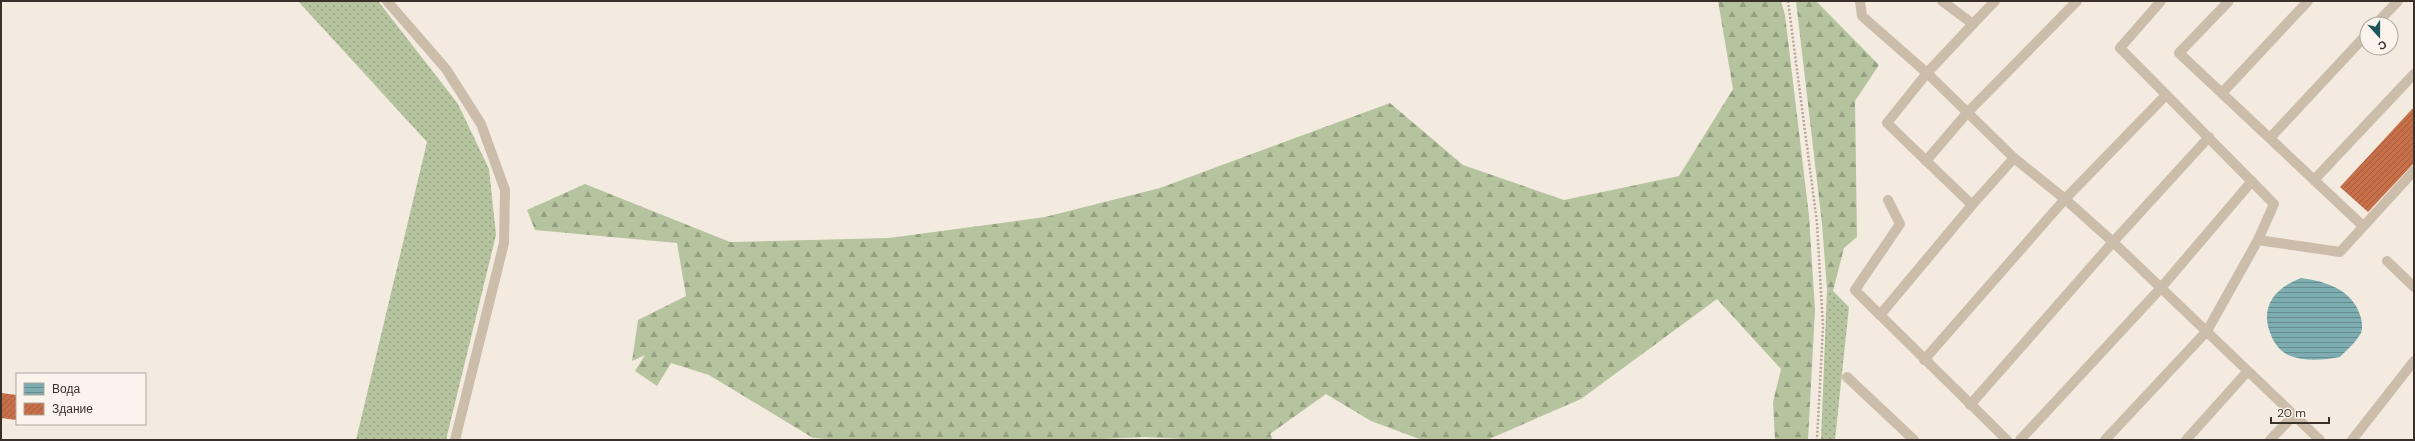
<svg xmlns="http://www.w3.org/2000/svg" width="2415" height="441" viewBox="0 0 2415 441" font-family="'DM Sans',sans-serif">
<defs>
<pattern id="grass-dots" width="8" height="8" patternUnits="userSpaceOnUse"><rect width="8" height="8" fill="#b5c39e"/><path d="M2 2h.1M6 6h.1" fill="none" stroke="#949f81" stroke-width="1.8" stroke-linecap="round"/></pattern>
<pattern id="forest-firs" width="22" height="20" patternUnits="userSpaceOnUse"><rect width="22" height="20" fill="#b5c39e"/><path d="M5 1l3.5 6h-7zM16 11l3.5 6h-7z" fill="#949f81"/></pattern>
<pattern id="water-rules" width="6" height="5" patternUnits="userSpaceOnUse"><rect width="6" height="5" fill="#7dacb1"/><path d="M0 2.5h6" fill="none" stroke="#678c90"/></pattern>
<pattern id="building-hatch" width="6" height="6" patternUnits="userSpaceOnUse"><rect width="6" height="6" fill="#c76f49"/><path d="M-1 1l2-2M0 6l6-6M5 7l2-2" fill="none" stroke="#a35c3d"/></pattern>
</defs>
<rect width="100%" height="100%" fill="#f3ebdf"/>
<g fill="url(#grass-dots)">
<path d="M298 1H378L458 104 489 169 496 235 446 440H356L427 142Z"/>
<path d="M1827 289 1833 291 1849 307 1835 440H1821Z"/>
</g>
<g fill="url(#forest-firs)">
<path d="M1718 1H1781L1785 15 1809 216 1815 310 1808 440H1775L1773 402 1781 369 1717 299 1581 399 1487 440H1422L1371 421 1326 394 1270 434 1273 440H1201L1145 437 1081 440H843L813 438 709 375 671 363 657 386 635 371 645 355 632 361 638 320 686 296 677 243 535 230 527 210 585 184 730 242 889 238 1045 217 1160 188 1390 103 1463 165 1564 200 1679 176 1733 89Z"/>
<path d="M1796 1H1816L1879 65 1855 101 1857 237 1844 248 1833 291 1827 289 1822 224Z"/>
</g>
<path fill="url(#water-rules)" d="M2301 278C2326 281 2352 290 2360 315 2362 320 2363 328 2361 333 2356 342 2347 350 2340 357 2324 360 2305 362 2288 355 2280 351 2274 343 2271 335 2259 307 2275 288 2301 278Z"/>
<g fill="url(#building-hatch)">
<path d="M2414 107V163L2368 212 2340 187Z"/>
<path d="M1 393 17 395V420L1 418Z"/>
</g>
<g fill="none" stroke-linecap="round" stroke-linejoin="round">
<path stroke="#b8a694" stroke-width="2.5" stroke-dasharray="2 2" stroke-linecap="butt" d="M1788 1 1817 223 1823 327 1817 440"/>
<g stroke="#ccbcaa" stroke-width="10">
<path d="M387 1 446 69 481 124 505 190 504 243 455 440"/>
<path d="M1860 1 1862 16 1927 73 2014 158 2065 199 2113 242 2320 440"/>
<path d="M1942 1 1973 24 1995 1"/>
<path d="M2161 1 2120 48 2274 204 2258 240"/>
<path d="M2229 1 2179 53 2363 226"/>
<path d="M2376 24 2398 1"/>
<path d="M2222 93 2308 1"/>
<path d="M2270 138 2367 34"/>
<path d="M1926 161 1967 113 2077 1"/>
<path d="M2314 180 2414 74"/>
<path d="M1972 205 1887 123 1927 73 1973 24"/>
<path d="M2387 261 2414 287"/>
<path d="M1880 315 1855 290 1900 224 1888 200"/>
<path d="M1924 360 2065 199 2165 96"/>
<path d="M1847 377 1914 440"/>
<path d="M1970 405 2113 242 2209 137"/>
<path d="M2007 440 1880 315 1972 205 2014 158"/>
<path d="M2020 440 2160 289 2252 181"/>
<path d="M2105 440 2207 331 2258 240 2340 252 2414 171"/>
<path d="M2186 440 2247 372"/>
<path d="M2270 440 2294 415"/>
<path d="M2352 440 2414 361"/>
</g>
</g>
<rect width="2415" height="441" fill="none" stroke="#39302a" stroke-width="4"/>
<rect x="16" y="373" width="130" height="52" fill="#faf4ec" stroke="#ada69e"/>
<rect x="24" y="383" width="20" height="12" fill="url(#water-rules)" stroke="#ada69e"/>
<text x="52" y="393" font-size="12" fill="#39302a">Вода</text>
<rect x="24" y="403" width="20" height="12" fill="url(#building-hatch)" stroke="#ada69e"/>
<text x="52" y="413" font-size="12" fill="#39302a">Здание</text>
<g transform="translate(2379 36) rotate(159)"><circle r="19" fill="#faf4ec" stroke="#ada69e"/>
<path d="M0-3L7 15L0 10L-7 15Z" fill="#1e545c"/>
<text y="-6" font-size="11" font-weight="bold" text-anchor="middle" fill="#39302a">С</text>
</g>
<path d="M2271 417v6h58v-6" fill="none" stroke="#39302a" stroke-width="2"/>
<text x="2277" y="417" font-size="12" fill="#39302a" stroke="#faf4ec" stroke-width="3" paint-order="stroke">20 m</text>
</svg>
